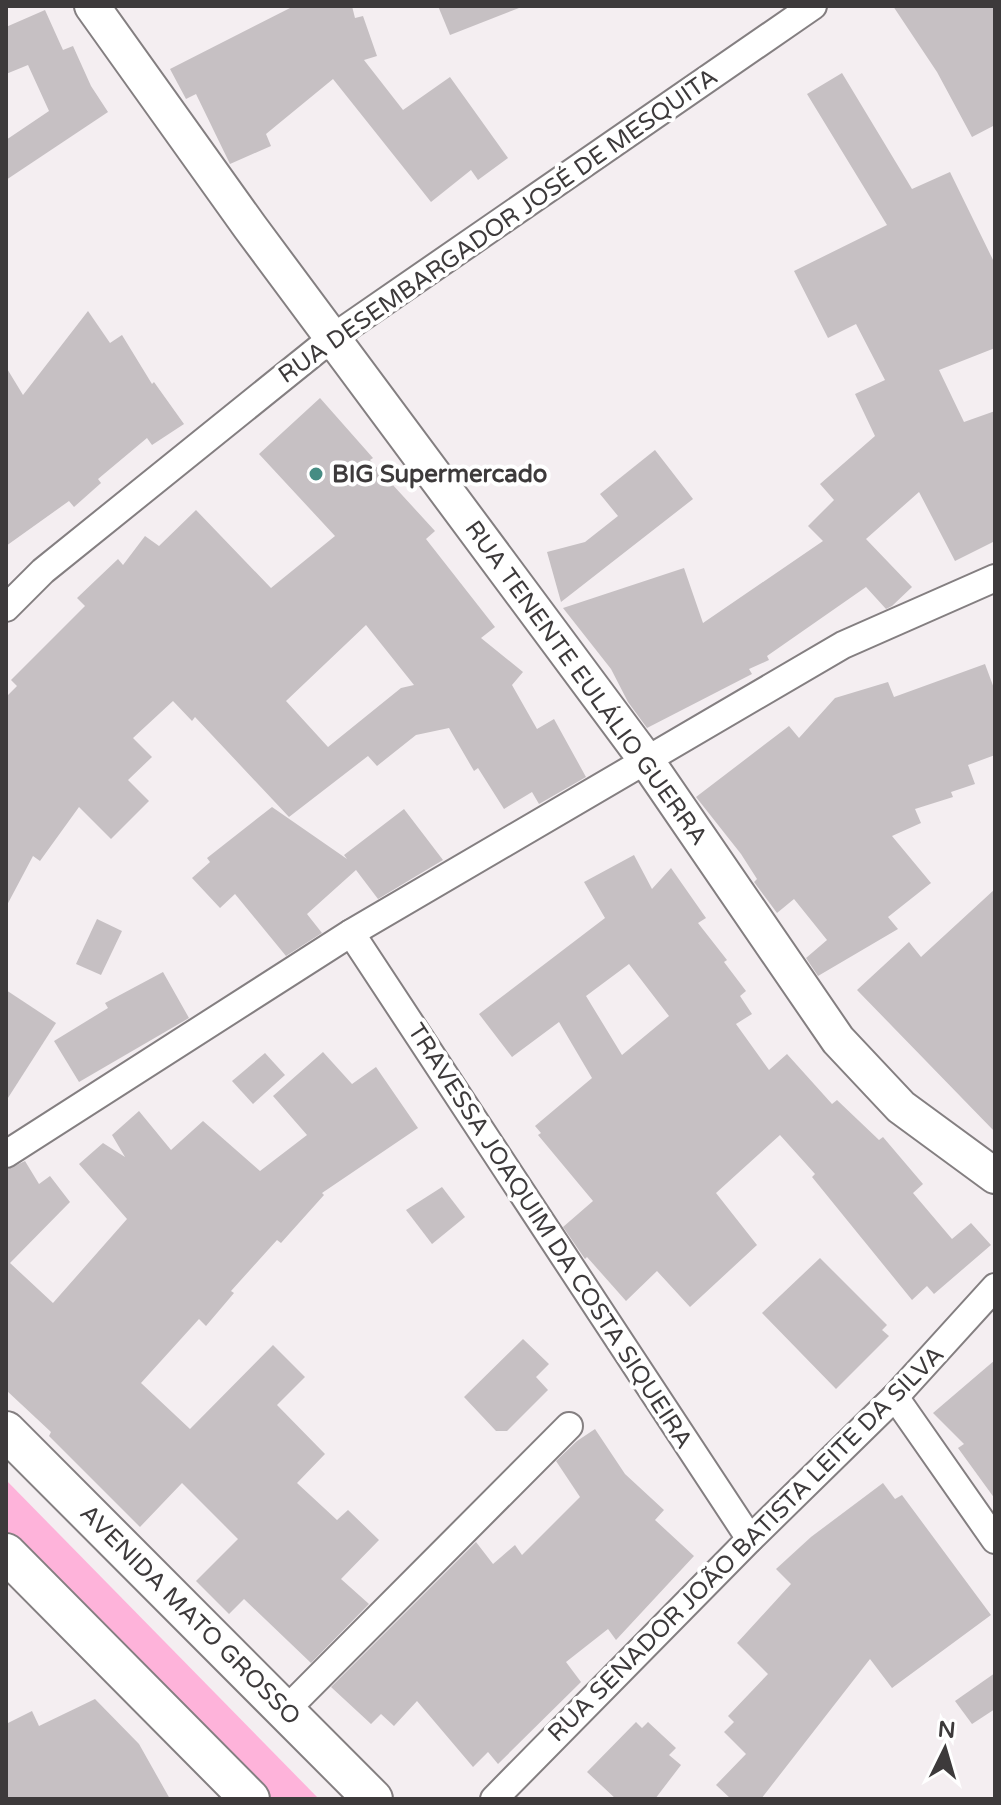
<svg xmlns="http://www.w3.org/2000/svg" width="1001" height="1805" viewBox="0 0 1001 1805" font-family="'Varela Round',sans-serif">
<rect width="100%" height="100%" fill="#f4eef1"/>
<path fill="#feb3da" d="M6 1480 319 1799H271L6 1532Z"/>
<g fill="#c6c0c3" fill-rule="evenodd">
<path d="M294 6H352L355 18 363 16 377 56 364 60 403 110 450 77 508 158 478 180 471 170 431 202 333 79 266 134 271 146 230 164 196 94 186 99 170 69Z"/>
<path d="M438 6H519V8L450 35Z"/>
<path d="M893 6H995V125L972 137 937 72Z"/>
<path d="M45 10 63 50 73 46 91 86 108 112 6 180V140L49 111 28 65 6 74V27Z"/>
<path d="M842 73 912 189 950 172 995 264V348L939 370 964 422 995 411V541L955 561 919 492 866 539 912 587 892 606 886 609 866 587 767 656 769 660 749 669 752 674 647 728 628 702 611 669 563 608 684 568 703 623 823 541 808 526 834 500 820 484 875 436 855 394 885 380 856 324 828 338 794 271 887 225 807 94Z"/>
<path d="M88 311 110 343 122 335 152 384 154 382 184 424 152 445 147 438 98 479 101 483 74 507 69 501 6 546V367L23 395Z"/>
<path d="M320 398 373 458 370 460 435 531 426 539 495 627 481 638 523 672 512 685 537 729 554 719 586 777 539 804 532 792 504 809 478 768 474 771 449 728 416 735 377 766 368 756 289 817 195 717 192 721 173 701 133 738 152 757 128 780 149 801 111 839 79 807 40 861 33 856 6 907V697L17 686 11 680 85 606 77 598 118 559 123 565 145 536 159 546 196 510 271 588 335 536 259 454ZM366 625 414 685 401 688 328 747 286 701Z"/>
<path d="M655 450 693 499 561 602 547 552 585 542 618 516 600 494Z"/>
<path d="M985 664 995 691V755L968 765 975 784 951 792 953 797 915 809 921 823 892 836 931 883 888 917 898 929 818 976 806 958 827 940 794 899 777 913 754 882 757 879 741 854 696 797 789 726 799 738 835 698 888 682 894 697Z"/>
<path d="M272 807 347 859 344 855 404 809 443 860 378 899 356 870 307 914 322 933 286 956 235 894 220 908 192 878 210 862 207 858Z"/>
<path d="M634 855 652 889 671 868 706 918 698 923 727 960 724 962 746 991 740 996 752 1014 736 1024 769 1070 787 1054 832 1104 837 1100 879 1140 883 1137 923 1184 913 1193 952 1239 971 1223 991 1245 934 1294 927 1286 912 1300 812 1177 815 1174 780 1135 716 1193 757 1245 690 1307 657 1271 626 1301 587 1257 585 1259 563 1227 593 1201 538 1135 541 1133 535 1126 592 1078 559 1022 512 1057 479 1014 605 918 584 882ZM629 964 669 1016 622 1055 586 996Z"/>
<path d="M995 889V1132L857 990 909 942 921 957Z"/>
<path d="M97 919 122 931 101 975 76 964Z"/>
<path d="M163 972 189 1018 79 1082 54 1041 108 1008 105 1003Z"/>
<path d="M6 990 56 1023 6 1101Z"/>
<path d="M323 1052 352 1084 376 1067 418 1128 322 1193 324 1195 281 1243 277 1240 231 1291 234 1293 206 1326 199 1319 141 1383 190 1429 273 1345 305 1377 277 1405 325 1454 297 1483 337 1520 348 1510 379 1540 341 1579 369 1604 311 1663 244 1599 229 1614 196 1581 238 1539 182 1483 140 1527 49 1436 51 1432 6 1390V1170L25 1161 39 1184 50 1176 70 1202 10 1263 53 1303 127 1219 79 1164 103 1143 125 1157 112 1135 139 1111 171 1150 203 1121 260 1171 307 1135 273 1096Z"/>
<path d="M265 1053 285 1075 253 1104 232 1081Z"/>
<path d="M442 1187 465 1217 432 1244 406 1210Z"/>
<path d="M820 1258 887 1325 882 1330 889 1336 836 1389 762 1313Z"/>
<path d="M523 1339 549 1364 536 1377 548 1390 507 1431H496L464 1397Z"/>
<path d="M995 1360V1499L958 1448 964 1444 933 1413Z"/>
<path d="M595 1429 625 1474 664 1510 655 1520 694 1556 616 1640 608 1629 566 1662 581 1682 498 1764 488 1752 473 1767 417 1701 394 1726 381 1714 371 1724 331 1687 476 1542 493 1564 515 1545 522 1555 580 1497 556 1461 577 1441Z"/>
<path d="M883 1483 895 1499 902 1495 991 1615 892 1688 870 1659 761 1799H731L716 1785 746 1754 724 1732 734 1722 728 1716 768 1674 737 1643 791 1584 776 1569 811 1537Z"/>
<path d="M995 1673V1709L972 1724 955 1701Z"/>
<path d="M95 1699 139 1744 170 1799H6V1724L32 1711 39 1726Z"/>
<path d="M636 1722 642 1728 648 1722 676 1748 669 1755 681 1765 655 1799H616L587 1772Z"/>
</g>
<g fill="none" stroke-linecap="round" stroke-linejoin="round">
<defs>
<g id="minor">
<path d="M6 608 43 571 332 338 813 6"/>
<path d="M351 933 750 1539"/>
<path d="M6 1154 351 933 843 645 995 578"/>
<path d="M895 1397 995 1540"/>
<path d="M285 1711 569 1426"/>
<path d="M494 1799 750 1539 895 1397 995 1287"/>
</g>
<path id="tertiary" d="M92 6 250 227 646 760 838 1040 901 1107 995 1176"/>
<g id="secondary">
<path d="M6 1431 373 1799"/>
<path d="M6 1553 250 1799"/>
</g>
</defs>
<use href="#minor" stroke="#847f81" stroke-width="30"/>
<use href="#tertiary" stroke="#847f81" stroke-width="38"/>
<use href="#secondary" stroke="#847f81" stroke-width="42"/>
<use href="#minor" stroke="#fff" stroke-width="26"/>
<use href="#tertiary" stroke="#fff" stroke-width="34"/>
<use href="#secondary" stroke="#fff" stroke-width="38"/>
</g>
<circle fill="#468c83" stroke="#fff" stroke-width="3" cx="316" cy="474" r="8"/>
<g text-anchor="middle" dominant-baseline="central" stroke-width="8" stroke-linejoin="round" paint-order="stroke">
<g font-size="24" fill="#3d3a3b" stroke="#fff">
<text transform="translate(498 226) rotate(-35)">RUA DESEMBARGADOR JOSÉ DE MESQUITA</text>
<text transform="translate(586 683) rotate(54)">RUA TENENTE EULÁLIO GUERRA</text>
<text transform="translate(550 1236) rotate(57)">TRAVESSA JOAQUIM DA COSTA SIQUEIRA</text>
<text transform="translate(746 1544) rotate(-45)">RUA SENADOR JOÃO BATISTA LEITE DA SILVA</text>
<text transform="translate(190 1615) rotate(45)">AVENIDA MATO GROSSO</text>
</g>
<g font-size="24" font-weight="bold" fill="#3d3a3b" stroke="#fff" text-anchor="start">
<text x="332" y="474">BIG Supermercado</text>
</g>
</g>
<rect width="1001" height="1805" fill="none" stroke="#3d3a3b" stroke-width="16"/>
<g transform="translate(945 1749) rotate(5)" stroke="#ffffff" stroke-width="6" paint-order="stroke">
<path d="M0-6L14 30L0 20L-14 30Z" fill="#3d3a3b"/>
<text y="-12" font-size="22" font-weight="bold" text-anchor="middle" fill="#3d3a3b">N</text>
</g>
</svg>
